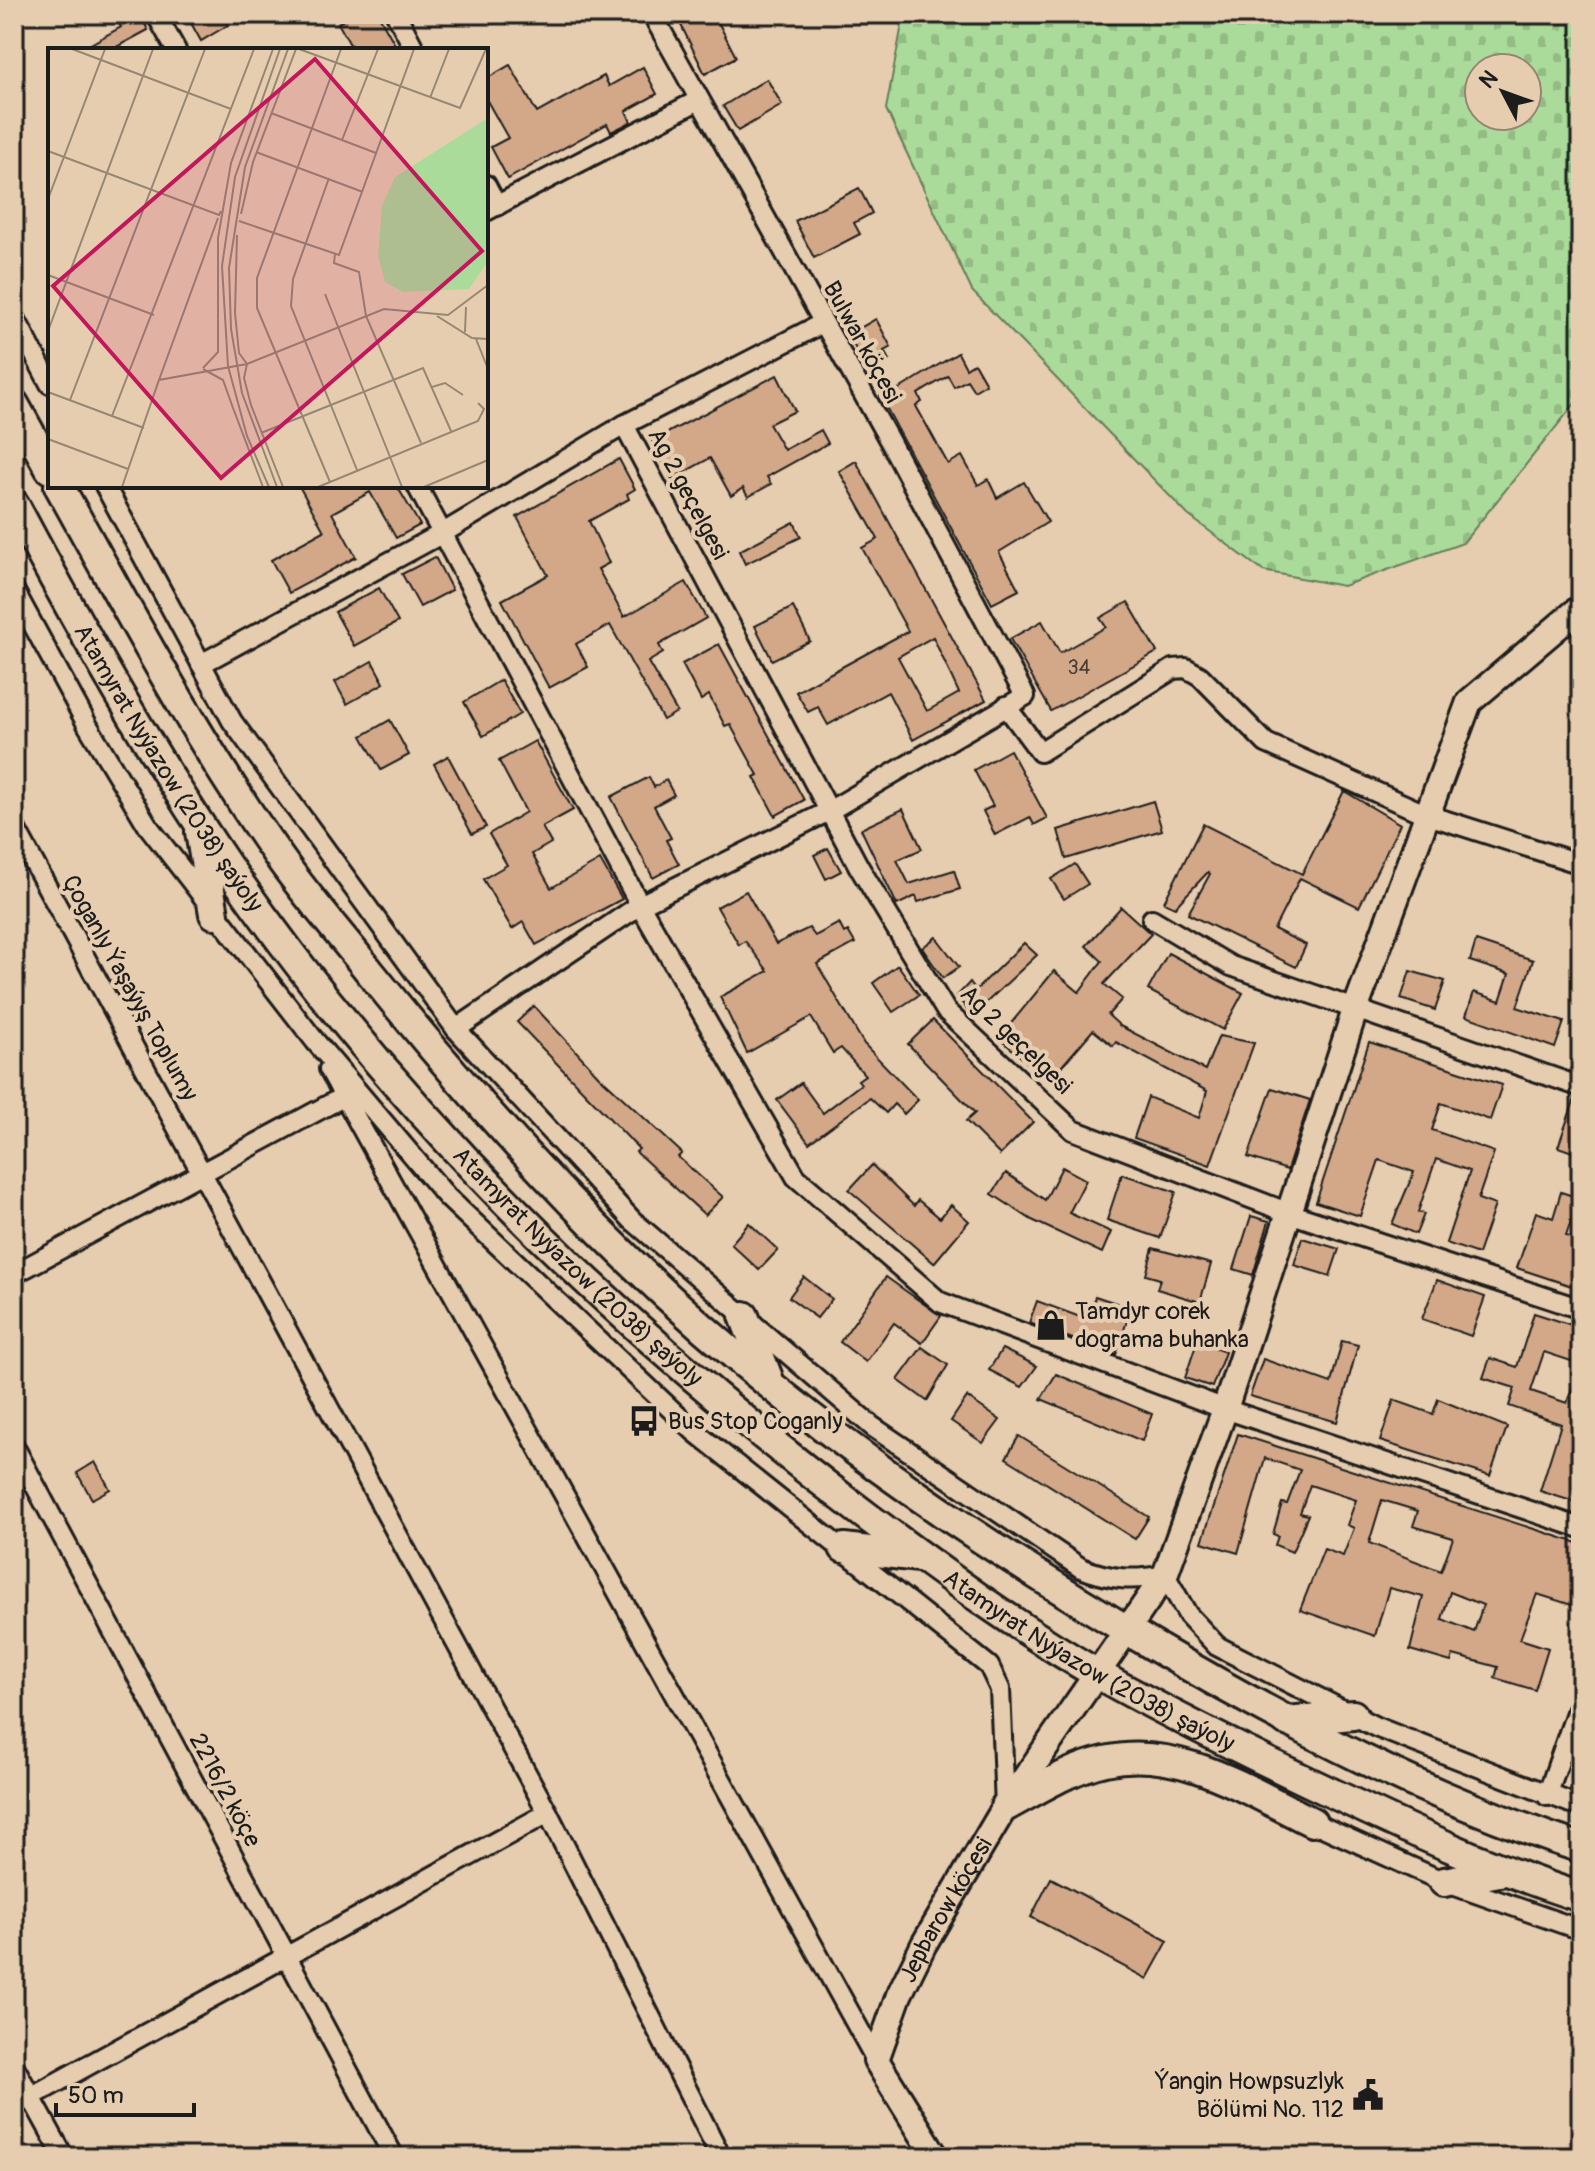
<svg xmlns="http://www.w3.org/2000/svg" width="1595" height="2171" viewBox="0 0 1595 2171" font-family="Pangolin,sans-serif">
<defs>
<pattern id="cemetery-stones" width="16" height="16" patternUnits="userSpaceOnUse" patternTransform="scale(2)"><rect width="16" height="16" fill="#abdb9a"/><path d="M2 7V4a2 2 0 0 1 4 0v3zM10 15v-3a2 2 0 0 1 4 0v3z" fill="#93bb84"/></pattern>
</defs>
<rect width="100%" height="100%" fill="#e7cdaf"/>
<filter id="ink" filterUnits="userSpaceOnUse"><feTurbulence type="fractalNoise" baseFrequency=".0125" numOctaves="2"/><feDisplacementMap in="SourceGraphic" scale="16" xChannelSelector="R" yChannelSelector="G"/><feConvolveMatrix kernelMatrix="1 2 1 2 8 2 1 2 1" color-interpolation-filters="sRGB"/></filter>
<g filter="url(#ink)">
<path fill="#ddbfa1" d="M1581 2101V2157H1563Z"/>
<path fill="url(#cemetery-stones)" stroke="#647c5b" stroke-width="2" fill-rule="evenodd" d="M904 14H1581V396L1463 543 1343 586 1263 571 1188 515 972 291 886 109ZM1479 68H1527V116H1479Z"/>
<g fill="#d3a889" stroke="#1c1c1c" stroke-width="2" fill-rule="evenodd">
<path d="M114 14H140L148 30 111 50H80L121 27Z"/>
<path d="M186 14H222L228 25 201 41Z"/>
<path d="M355 14H378L398 50H353L338 23Z"/>
<path d="M697 14H714L736 57 705 74 680 23Z"/>
<path d="M510 65 537 113 604 76 609 86 643 67 657 94 626 111 631 122 611 132 607 124 508 179 491 147 508 138 486 99V79Z"/>
<path d="M767 79 782 105 738 131 723 106Z"/>
<path d="M859 188 872 213 854 223 860 234 814 258 795 221Z"/>
<path d="M876 319 891 347 884 351 889 360 876 367 871 357 863 362 848 335Z"/>
<path d="M958 353 966 368 974 363 986 384 974 391 967 380 954 387 948 376 918 394 922 402 916 406 948 464 962 456 978 485 988 479 997 498 1024 482 1048 522 999 552 1019 590 992 604 880 396 894 388 896 391Z"/>
<path d="M777 375 795 411 769 424 784 450 821 430 828 443 767 477 771 484 748 497 743 488 731 496 710 458 672 479 652 441Z"/>
<path d="M619 459 635 489 627 494 629 499 589 521 609 563 598 569 624 617 686 582 706 618 659 645 663 653 648 662 677 712 663 720 610 625 576 644 588 667 549 688 502 600 548 575 517 517Z"/>
<path d="M856 461 986 700 913 740 888 692 828 725 818 707 808 712 796 692 908 631 862 548 878 539 839 471ZM933 637 959 693 927 711 898 657Z"/>
<path d="M299 486H397L420 525 396 538 370 492 332 513 356 557 289 593 271 560 324 531Z"/>
<path d="M794 522 801 537 745 564 739 551Z"/>
<path d="M435 557 452 590 420 607 402 574Z"/>
<path d="M379 588 398 622 354 646 335 612Z"/>
<path d="M1128 602 1157 652 1051 711 1010 639 1042 621 1060 653 1106 627 1100 618Z"/>
<path d="M793 607 810 641 772 660 755 626Z"/>
<path d="M719 644 804 800 775 816 754 777 758 775 730 724 725 726 709 695 701 700 682 664Z"/>
<path d="M372 661 384 683 347 704 335 682Z"/>
<path d="M501 680 520 714 483 736 464 702Z"/>
<path d="M390 720 409 755 381 770 362 736Z"/>
<path d="M535 741 573 810 542 827 551 843 532 854 551 888 600 860 622 899 536 945 523 922 512 929 483 879 507 865 489 834 526 812 499 761Z"/>
<path d="M1010 750 1047 818 1034 825 1030 817 995 835 983 811 993 806 974 770Z"/>
<path d="M448 756 486 827 472 834 434 764Z"/>
<path d="M649 777 654 787 666 780 674 795 654 806 671 838 666 840 679 864 653 878 611 797Z"/>
<path d="M1344 791 1400 824 1359 907 1300 878 1274 929 1306 945 1296 967 1188 914 1210 874 1208 872 1175 907 1164 902 1203 824 1302 874Z"/>
<path d="M1153 801 1162 830 1066 859 1058 830Z"/>
<path d="M903 809 922 849 897 860 909 884 954 870 960 889 918 902 916 896 897 905 861 829Z"/>
<path d="M828 848 841 871 826 879 814 855Z"/>
<path d="M1075 864 1088 884 1064 899 1051 879Z"/>
<path d="M746 891 776 944 809 928 815 936 839 923 844 933 848 931 855 943 817 964 864 1044 918 1100 904 1114 894 1104 886 1113 870 1098 809 1143 777 1100 801 1083 823 1113 861 1084 858 1080 865 1075 841 1048 833 1053 811 1017 747 1053 720 997 768 971 745 941 739 945 717 907Z"/>
<path d="M1121 907 1151 934 1104 984 1122 999 1108 1015 1120 1026 1205 1070 1219 1036 1254 1043 1210 1165 1134 1138 1148 1097 1199 1118 1207 1091 1116 1042 1113 1046 1093 1030 1049 1081 999 1038 1054 971 1079 992 1102 961 1086 946Z"/>
<path d="M936 937 959 967 943 978 922 948Z"/>
<path d="M1476 941 1533 960 1517 1007 1564 1022 1555 1048 1466 1016 1474 992 1500 1001 1509 974 1470 961Z"/>
<path d="M1024 943 1037 955 972 1016 957 996 970 982 976 990Z"/>
<path d="M1168 953 1243 993 1223 1030 1148 990Z"/>
<path d="M898 965 919 995 893 1012 873 983Z"/>
<path d="M1410 971 1445 981 1435 1010 1401 999Z"/>
<path d="M534 1006 599 1076 682 1153 678 1157 723 1197 705 1215 636 1152 639 1149 517 1022Z"/>
<path d="M933 1020 1033 1122 1000 1155 966 1121 975 1113 908 1044Z"/>
<path d="M1369 1042 1502 1085 1490 1120 1441 1103 1432 1130 1494 1152 1478 1199 1495 1205 1478 1254 1446 1243 1470 1171 1436 1159 1418 1212 1424 1214 1416 1234 1392 1224 1414 1172 1379 1160 1360 1216 1316 1202Z"/>
<path d="M1272 1088 1310 1100 1287 1170 1248 1157Z"/>
<path d="M1575 1098 1581 1099V1155L1558 1147Z"/>
<path d="M872 1165 914 1206 918 1200 940 1218 951 1205 969 1221 934 1263 849 1190Z"/>
<path d="M1062 1167 1086 1180 1069 1213 1111 1232 1102 1253 1032 1220 992 1194 1006 1173 1045 1200Z"/>
<path d="M1122 1174 1176 1192 1160 1238 1107 1220Z"/>
<path d="M1561 1192 1579 1198 1566 1236 1581 1240V1289L1517 1268 1536 1212 1553 1218Z"/>
<path d="M1251 1216 1269 1221 1253 1275 1234 1269Z"/>
<path d="M749 1223 778 1250 759 1270 731 1244Z"/>
<path d="M1302 1238 1339 1249 1330 1276 1294 1265Z"/>
<path d="M1153 1248 1211 1264 1200 1302 1157 1289 1160 1279 1146 1275Z"/>
<path d="M804 1277 832 1299 817 1318 789 1297Z"/>
<path d="M886 1277 941 1316 922 1343 894 1323 866 1362 840 1342Z"/>
<path d="M1437 1280 1485 1297 1471 1336 1422 1319Z"/>
<path d="M1095 1296 1131 1308 1116 1355 1029 1323 1037 1301 1088 1320Z"/>
<path d="M1534 1313 1581 1328 1577 1363 1544 1352 1531 1391 1567 1403 1578 1370 1581 1371V1504L1540 1491 1561 1424 1509 1406 1515 1388 1483 1378 1490 1358 1517 1367Z"/>
<path d="M1342 1341 1358 1345 1337 1422 1250 1396 1263 1359 1331 1383Z"/>
<path d="M1197 1342 1225 1352 1212 1387 1185 1378Z"/>
<path d="M922 1347 948 1365 927 1401 898 1380Z"/>
<path d="M1002 1349 1037 1366 1022 1387 989 1370Z"/>
<path d="M1056 1374 1152 1414 1142 1441 1041 1399Z"/>
<path d="M967 1397 1000 1420 983 1443 951 1421Z"/>
<path d="M1438 1399 1507 1427 1490 1476 1380 1441 1394 1400 1433 1414Z"/>
<path d="M1238 1434 1581 1544V1608L1537 1594 1520 1639 1548 1648 1535 1690 1495 1678 1498 1667 1453 1655 1451 1662 1410 1650 1423 1597 1389 1588 1375 1636 1300 1610 1324 1549 1343 1556 1354 1528 1347 1525 1356 1500 1310 1485 1300 1513 1308 1515 1292 1552 1275 1545 1278 1536 1273 1534 1282 1503 1287 1504 1300 1470 1265 1458 1238 1553 1202 1542ZM1382 1500 1418 1511 1413 1526 1453 1538 1441 1571 1369 1543ZM1450 1592 1483 1605 1474 1632 1442 1619Z"/>
<path d="M1019 1436 1149 1517 1135 1539 1006 1458Z"/>
<path d="M95 1462 110 1489 92 1499 77 1473Z"/>
<path d="M1051 1878 1168 1941 1147 1979 1031 1917Z"/>
</g>
<g fill="none" stroke-linecap="round" stroke-linejoin="round">
<defs>
<g id="street">
<path d="M156 14 176 50"/>
<path d="M396 14 415 50"/>
<path d="M486 185 497 206"/>
<path d="M486 211 699 100"/>
<path d="M14 316 50 384"/>
<path d="M624 425 859 867 946 1011 1073 1130 1289 1213 1581 1309"/>
<path d="M105 486 232 721 456 1029 632 1220 873 1427 1081 1568C1111 1580 1133 1581 1165 1575L1188 1615 1217 1646 1376 1727 1581 1807"/>
<path d="M417 486 640 905 796 1177 940 1302 1225 1409 1581 1528"/>
<path d="M14 590 88 726 148 826 315 1041 447 1197 695 1432 989 1666 1000 1689 1005 1807"/>
<path d="M201 664 443 533 624 425 823 323"/>
<path d="M1006 706 1040 752 1173 669 1186 668 1200 676 1266 743 1425 814 1581 864"/>
<path d="M14 826 548 1813 721 2157"/>
<path d="M1152 919 1231 966 1581 1087"/>
<path d="M456 1029 640 905 829 811 1025 696 889 440 652 14"/>
<path d="M329 1069 876 2060"/>
<path d="M14 1274 343 1097 339 1087"/>
<path d="M14 1446 394 2157"/>
<path d="M1547 1796 1581 1698"/>
<path d="M1312 1822 1444 1882 1581 1930"/>
<path d="M14 2066 64 2157"/>
<path d="M14 2106 548 1813"/>
</g>
<g id="secondary">
<path id="s1" d="M936 2157 876 2060 899 1995 924 1944 1005 1807 1165 1575 1225 1409 1355 1010 1469 702 1581 607"/>
</g>
<g id="primary">
<path d="M14 404 50 469"/>
<path d="M59 486C129 612 196 739 279 857 307 897 340 934 370 972 451 1073 537 1171 630 1261 786 1412 968 1537 1154 1646 1292 1727 1429 1798 1581 1848"/>
<path id="s2" d="M14 504C80 628 149 751 228 867 401 1118 626 1335 869 1518 943 1573 1020 1630 1101 1676 1176 1718 1254 1756 1332 1793 1414 1832 1495 1870 1581 1897"/>
<path d="M200 832 214 914"/>
<path d="M744 1316 768 1378"/>
<path d="M844 1548 919 1557"/>
<path d="M1286 1721 1353 1715"/>
<path d="M1005 1807C1037 1790 1069 1769 1105 1761 1179 1744 1248 1791 1312 1822"/>
<path d="M1444 1882 1505 1871"/>
</g>
</defs>
<use href="#street" stroke="#1c1c1c" stroke-width="24"/>
<use href="#secondary" stroke="#1c1c1c" stroke-width="30"/>
<use href="#primary" stroke="#1c1c1c" stroke-width="34"/>
<use href="#street" stroke="#e7cdaf" stroke-width="18"/>
<use href="#secondary" stroke="#e7cdaf" stroke-width="24"/>
<use href="#primary" stroke="#e7cdaf" stroke-width="28"/>
</g>
</g>
<defs>
<symbol id="shop-bare" viewBox="-9 -9 18 18"><path d="M-5-2.5h2.3a2.7 3.5 0 0 1 5.4 0H5L5.5 6h-11ZM-1.5-2.5h3a1.5 2.3 0 0 0-3 0Z" fill="#1c1c1c" stroke="#e7cdaf" stroke-width="2.5" paint-order="stroke"/></symbol>
<symbol id="bus-bare" viewBox="-9 -9 18 18"><path d="M-5-6H5V4H4V6H2V4H-2V6H-4V4H-5ZM-3.5-4V0h7V-4ZM-3.5 1.2v1.5H-2V1.2ZM2 1.2v1.5H3.5V1.2Z" fill="#1c1c1c" stroke="#e7cdaf" stroke-width="2.5" paint-order="stroke"/></symbol>
<symbol id="civic-bare" viewBox="-9 -9 18 18"><path d="M-.6-6.5H3V-4.5H.6V-3L4-1V1h2V6H-6V1h2V-1L-.6-3ZM-1.2 2.5V6h2.4V2.5Z" fill="#1c1c1c" stroke="#e7cdaf" stroke-width="2.5" paint-order="stroke"/></symbol>
</defs>
<g fill-rule="evenodd">
<use href="#shop-bare" x="1029" y="1303" width="44" height="44"/>
<use href="#bus-bare" x="622" y="1399" width="44" height="44"/>
<use href="#civic-bare" x="1346" y="2073" width="44" height="44"/>
</g>
<g text-anchor="middle" dominant-baseline="central" stroke-width="8" stroke-linejoin="round" paint-order="stroke">
<g font-size="20" fill="#4a3f37">
<text x="1079" y="667">34</text>
</g>
<g font-size="24" fill="#1c1c1c" stroke="#e7cdaf">
<text transform="translate(862 342) rotate(61)">Bulwar köçesi</text>
<text transform="translate(688 494) rotate(62)">Ag 2 geçelgesi</text>
<text stroke="none"><textPath href="#s2" startOffset="306">Atamyrat Nyýazow (2038) şaýoly</textPath></text>
<text transform="translate(130 988) rotate(61)">Çoganly Ýaşaýyş Toplumy</text>
<text transform="translate(1016 1040) rotate(44)">Ag 2 geçelgesi</text>
<text stroke="none"><textPath href="#s2" startOffset="954">Atamyrat Nyýazow (2038) şaýoly</textPath></text>
<text stroke="none"><textPath href="#s2" startOffset="1602">Atamyrat Nyýazow (2038) şaýoly</textPath></text>
<text transform="translate(225 1790) rotate(62)">2216/2 köçe</text>
<text stroke="none"><textPath href="#s1" startOffset="280">Jepbarow köçesi</textPath></text>
</g>
<g font-size="24" fill="#1c1c1c" stroke="#e7cdaf" text-anchor="start">
<text x="1075" y="1311">Tamdyr corek<tspan x="1075" dy="28">dograma buhanka</tspan></text>
<text x="668" y="1421">Bus Stop Coganly</text>
<text x="1344" y="2081" text-anchor="end">Ýangin Howpsuzlyk<tspan x="1344" dy="28">Bölümi No. 112</tspan></text>
</g>
</g>
<g transform="translate(48 48)">
<rect width="440" height="440" fill="#e7cdaf"/>
<path d="M440 70V213L421 241 355 244 337 234 330 208 334 158 347 129Z" fill="#abdb9a"/>
<path fill="none" stroke="#968674" stroke-width="2" d="M24 1 183 61M251 1 412 60 438 1M382 50 401 1M223 65 328 105M294 92 330 1M0 103 171 167 173 163M208 104 315 144M281 130 245 231 243 258 309 422M0 151 57 1M193 166 205 114 248 1M191 173 291 207 366 1M189 187 187 265 191 305 199 316 196 330 203 357 235 439M287 206 286 215 311 224 318 268 373 395M0 227 106 267M277 246 354 439M389 268 424 290 440 291M0 283 105 1M417 284 418 259M428 291 440 321M155 320 170 304V190L183 115 225 1M155 321 175 332 185 360M111 332 170 170M384 339 397 335 415 347M0 344 96 380M22 352 157 1M185 360 215 439M64 368 206 1M213 385 375 320 403 383M0 391 80 421M282 434 209 260V230L293 1M74 439 111 332 199 316 336 261 400 267 440 237M221 439 199 388 180 318 174 218 187 129 232 1M229 439 194 345 183 281 181 220 197 119 240 1M270 439 430 373 436 361 430 355M376 439 440 412"/>
<path fill="#c2185b" fill-opacity="0.15" stroke="#c2185b" stroke-width="4" d="M267 11 434 203 173 430 5 238Z"/>
<rect width="440" height="440" fill="none" stroke="#1c1c1c" stroke-width="4"/>
</g>
<rect width="1595" height="2171" fill="none" stroke="#e7cdaf" stroke-width="48"/>
<rect x="24" y="24" width="1547" height="2123" fill="none" stroke="#1c1c1c" stroke-width="3" filter="url(#ink)"/>
<g transform="translate(1503 92) rotate(311)"><circle r="38" fill="#e7cdaf" stroke="#968674" stroke-width="2"/>
<path d="M0-6L14 30L0 20L-14 30Z" fill="#1c1c1c"/>
<text y="-12" font-size="22" font-weight="bold" text-anchor="middle" fill="#1c1c1c">N</text>
</g>
<path d="M56 2103v12h138v-12" fill="none" stroke="#1c1c1c" stroke-width="4"/>
<text x="68" y="2103" font-size="24" fill="#1c1c1c" stroke="#e7cdaf" stroke-width="6" paint-order="stroke">50 m</text>
</svg>
